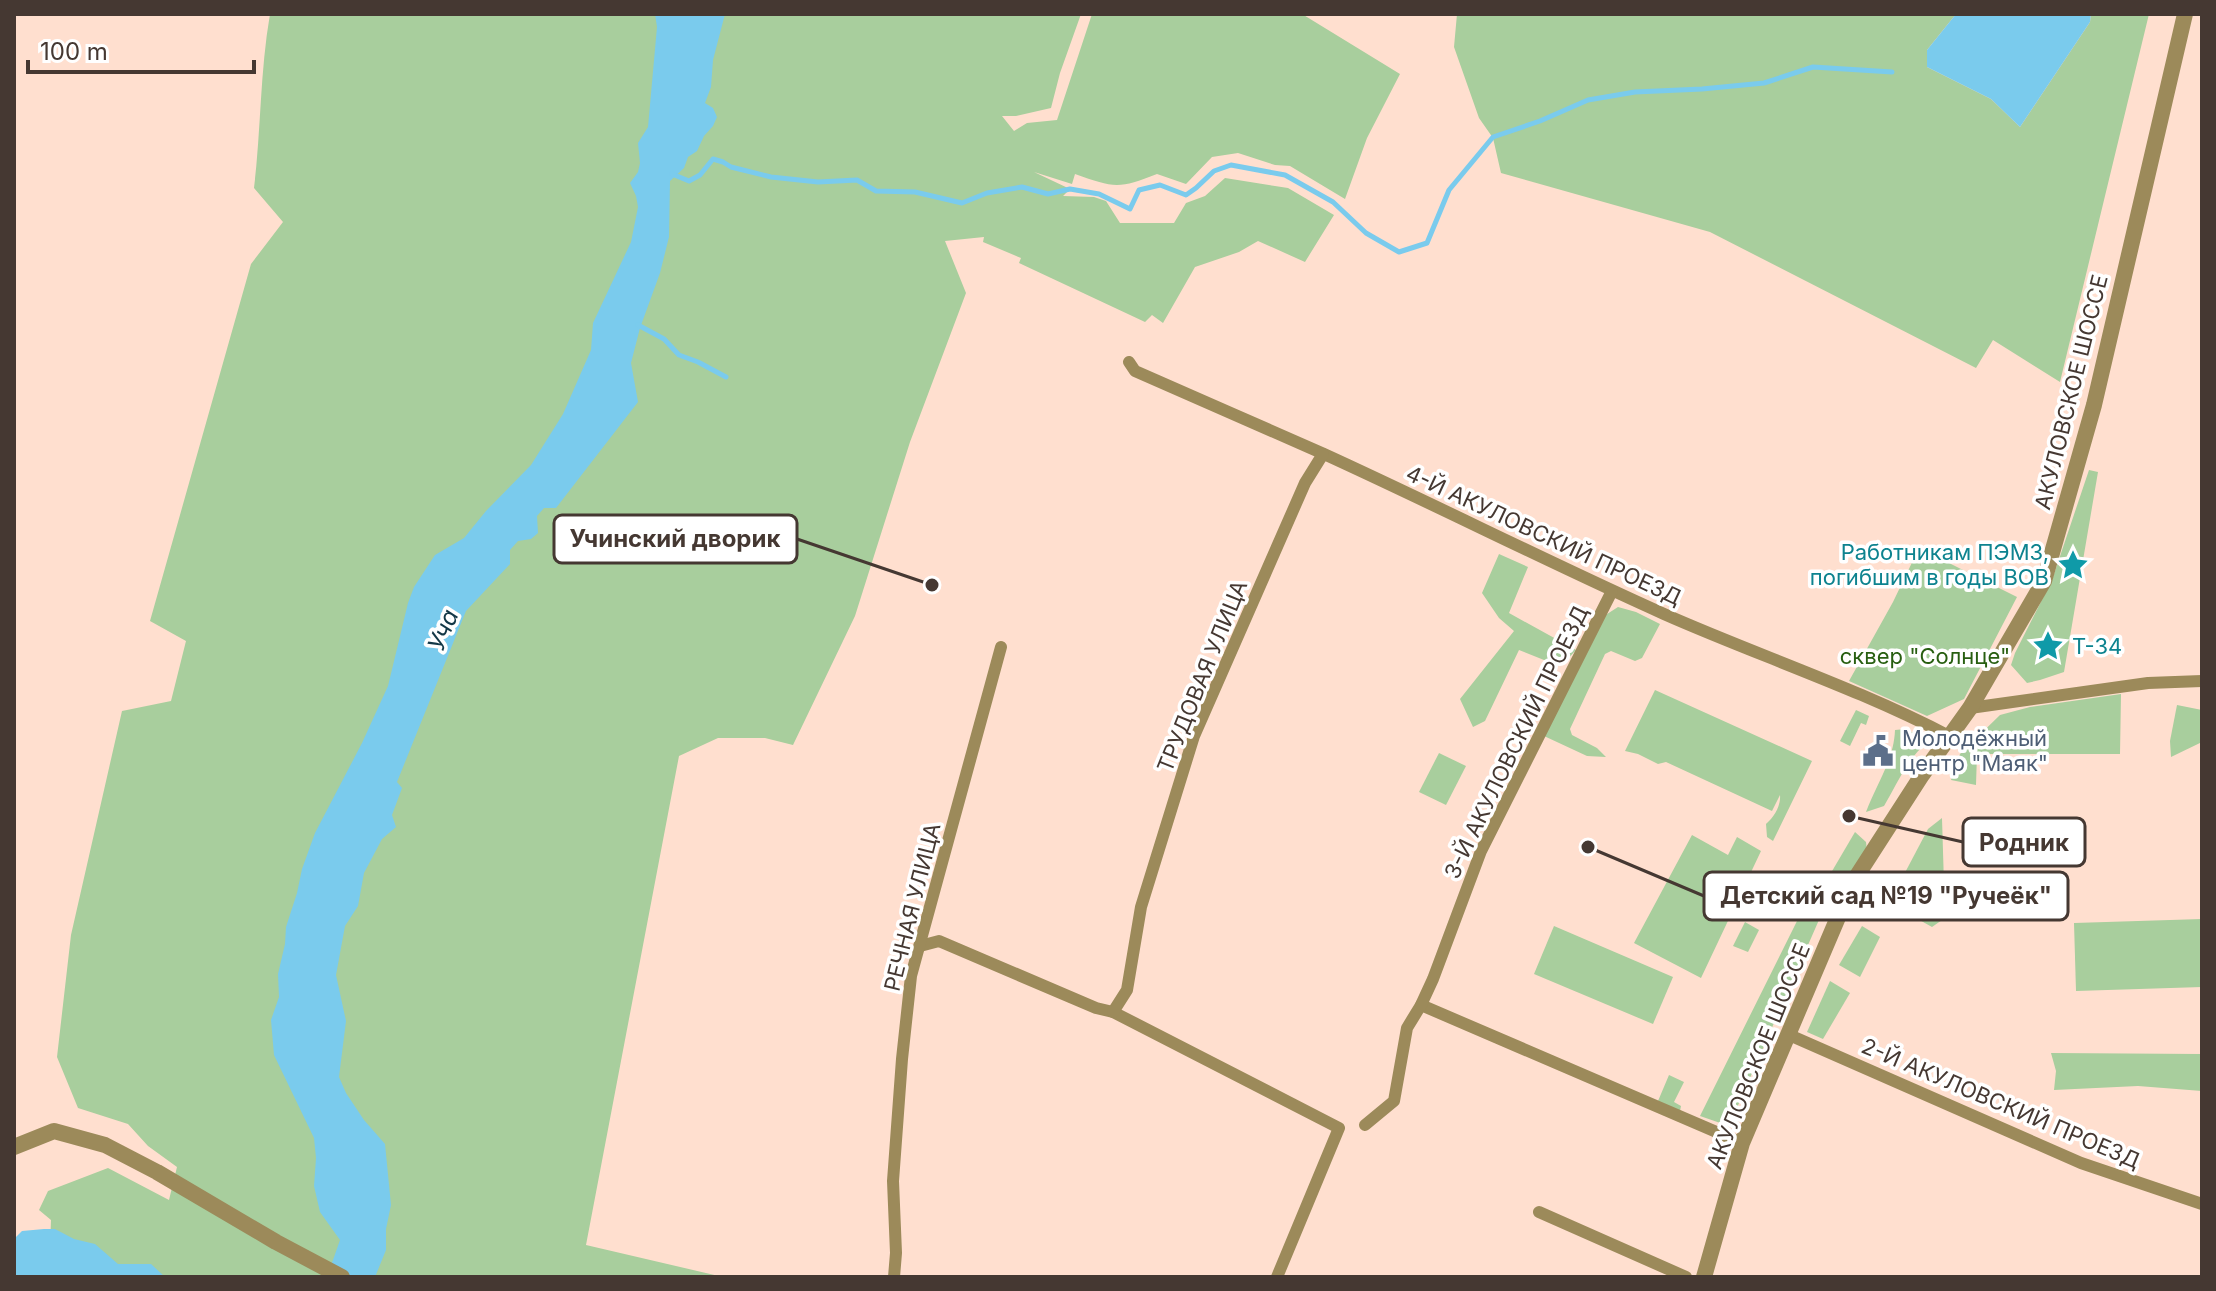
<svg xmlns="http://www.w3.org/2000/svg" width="2216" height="1291" viewBox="0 0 2216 1291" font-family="Inter,sans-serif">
<rect width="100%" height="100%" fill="#ffdfcf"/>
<g fill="#a8ce9d">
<path d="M270 14H1081L1060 73 1051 108 1016 116H1002L1014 131 1027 123 1057 120 1092 14H1302L1400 74 1367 138 1345 199 1290 166 1275 165 1238 153 1212 157 1186 184 1157 174C1119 189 1114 188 1075 174L1072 184 1034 172 1070 189 1063 196 1094 197 1106 201 1120 223H1174L1186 203 1205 196 1225 178 1288 188 1334 215 1305 262 1258 241 1239 252 1195 267 1163 323 1152 315 1145 322 1019 263 1021 258 983 242 984 237 945 241 966 293 910 442 855 616 793 745 765 738H718L679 756 586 1245 723 1277H49L51 1220 39 1210 48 1191 108 1168 169 1200 177 1167 148 1146 128 1124 78 1108 57 1057 71 935 122 711 171 701 186 641 150 621 251 264 283 222 254 188C261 131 260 71 270 14Z"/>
<path d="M1457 14H1956L1927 50V67L1991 99 2020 127 2090 22 2091 14H2149L2060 382 1993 340 1976 368 1710 232 1501 173 1493 138 1479 118 1454 47Z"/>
<path d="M2089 470 2098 472 2064 672 2040 680 2027 683 2011 665 2015 653 2052 580Z"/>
<path d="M1919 548 2017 597 1964 699 1927 716 1849 681 1893 602Z"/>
<path d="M1499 554 1528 567 1509 613 1576 650 1564 663 1549 662 1519 650 1485 721 1473 727 1460 699 1514 631 1499 618 1482 593Z"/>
<path d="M1618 607 1636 612 1660 624 1642 658 1635 661 1611 651 1605 654 1570 729 1572 735 1597 748 1606 757 1587 756 1544 736 1604 616Z"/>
<path d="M1655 690 1812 761 1773 841 1767 837 1766 824C1774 817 1781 806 1780 795L1772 811 1666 762 1658 764 1638 754 1625 751Z"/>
<path d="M2121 694 2120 754H1977L1976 785 1951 780 1960 754 2000 715 2030 707Z"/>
<path d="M2177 705 2202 710V742L2171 757 2170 741Z"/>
<path d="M1856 710 1869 716 1866 725 1861 723 1850 746 1840 741Z"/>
<path d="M1906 729 1929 741C1908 757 1897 784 1884 806L1866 812C1876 785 1894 760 1895 730Z"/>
<path d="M1439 753 1466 766 1446 805 1419 792Z"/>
<path d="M1942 818 1945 918 1932 927 1889 903 1928 829Z"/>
<path d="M1855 832 1866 842 1867 851 1842 893 1828 878Z"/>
<path d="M1692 835 1728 855 1737 837 1761 851 1701 978 1634 943Z"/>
<path d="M1768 886 1822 913 1729 1126 1700 1116 1800 915 1774 902 1765 917 1754 912Z"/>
<path d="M2202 919V987L2076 991 2074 923Z"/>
<path d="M1745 922 1759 930 1748 952 1733 946Z"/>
<path d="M1554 926 1673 977 1653 1024 1534 974Z"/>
<path d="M1862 926 1880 937 1860 977 1839 965Z"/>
<path d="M1830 981 1850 993 1823 1039 1807 1032Z"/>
<path d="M2051 1053 2202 1054V1091L2138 1086 2054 1090 2056 1071Z"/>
<path d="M1669 1075 1684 1082 1674 1102 1681 1106 1680 1111 1658 1101Z"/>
</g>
<g fill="#7acbed">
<path d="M655 14H725L713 60 711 87 705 103 713 108 717 117 713 126 704 136 697 151 688 157 684 168 670 181 669 237 660 273 640 328 631 363 638 402 556 508H544L537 516 538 533 531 539 518 541 510 550V564L466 611 397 782 402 788 392 815 396 827 382 839 364 873 358 906 345 926 336 975 346 1021 339 1077 346 1093 364 1120 385 1144 391 1205 386 1229V1250L375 1277H327L340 1240 320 1212 314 1186 316 1158 314 1138 274 1055 271 1020 279 997 278 974 285 944 286 927 297 893 302 869 315 833 362 743 388 686 408 603 414 587 435 555 464 538 486 511 531 465 563 414 591 350 593 323 631 242 638 207 636 196 630 183 638 172 640 163 638 143 648 127 657 27Z"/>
<path d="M1956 14H2091L2090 22 2020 127 1991 99 1927 67V50Z"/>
<path d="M44 1229H55L74 1239 95 1244 118 1264H151L165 1277H14V1239L22 1231Z"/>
</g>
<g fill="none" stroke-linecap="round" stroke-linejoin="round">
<g stroke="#7acbed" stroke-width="5">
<path d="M672 174 689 181 700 175 713 159 723 162 731 167 771 177 818 182 857 180 876 191 915 192 962 203 987 193 1022 187 1048 194 1070 189 1099 194 1130 209 1139 190 1160 185 1186 195 1196 188 1214 171 1231 165 1285 175 1333 202 1366 233 1399 252 1427 243 1449 190 1493 137 1540 121 1588 100 1635 92 1702 89 1764 83 1813 67 1892 72"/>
<path d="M638 325 664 339 679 355 698 362 726 377"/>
</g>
<g stroke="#9c8a5a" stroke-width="12">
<path d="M1129 362 1135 371C1198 399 1261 426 1324 454 1438 506 1550 563 1664 614 1759 656 1857 688 1949 736"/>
<path d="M1970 708 2148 683 2202 681"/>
<path d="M920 946 939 941 1096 1008 1113 1012 1339 1128 1277 1277"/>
<path d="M1421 1005 1742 1143"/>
<path d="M1113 1012 1127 990 1141 907 1194 736 1305 483 1323 454"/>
<path d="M1787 1034 2081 1163 2202 1204"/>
<path d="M1365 1125 1394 1101 1407 1028 1421 1005 1433 979 1481 851 1612 591"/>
<path d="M1539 1212 1686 1277"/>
<path d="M894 1277 896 1253 893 1181 902 1059 911 976 1001 647"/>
</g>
<g stroke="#9c8a5a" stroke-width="16">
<path d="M14 1147 54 1131 105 1145 157 1172 276 1242 342 1277"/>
<path d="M1704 1277 1742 1143 1853 882 1922 775 1970 708 2044 581 2094 405 2185 14"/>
</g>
</g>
<defs>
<symbol id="sight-bare" viewBox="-9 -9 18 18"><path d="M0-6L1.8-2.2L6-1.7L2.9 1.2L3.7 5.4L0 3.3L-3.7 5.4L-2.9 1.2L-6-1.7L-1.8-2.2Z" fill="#0f9aa8" stroke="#fff" stroke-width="2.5" paint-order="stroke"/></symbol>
<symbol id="civic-bare" viewBox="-9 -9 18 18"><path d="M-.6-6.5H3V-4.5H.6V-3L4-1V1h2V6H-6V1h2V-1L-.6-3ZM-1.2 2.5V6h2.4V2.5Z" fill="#5c6f8a" stroke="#fff" stroke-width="2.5" paint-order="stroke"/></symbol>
</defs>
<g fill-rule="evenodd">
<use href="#sight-bare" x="2051" y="543" width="44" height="44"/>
<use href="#sight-bare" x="2026" y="624" width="44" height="44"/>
<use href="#civic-bare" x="1856" y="729" width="44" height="44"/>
</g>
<g text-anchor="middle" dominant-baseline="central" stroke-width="7" stroke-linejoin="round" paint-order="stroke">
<g font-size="22" fill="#453832" stroke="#fff">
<text transform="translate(2071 392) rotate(-76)">АКУЛОВСКОЕ ШОССЕ</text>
<text transform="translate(1544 535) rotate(25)">4-Й АКУЛОВСКИЙ ПРОЕЗД</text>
<text transform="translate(1202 676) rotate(-68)">ТРУДОВАЯ УЛИЦА</text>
<text transform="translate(1516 742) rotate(-64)">3-Й АКУЛОВСКИЙ ПРОЕЗД</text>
<text transform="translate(912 907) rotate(-76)">РЕЧНАЯ УЛИЦА</text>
<text transform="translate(1758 1056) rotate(-68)">АКУЛОВСКОЕ ШОССЕ</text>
<text transform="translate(2001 1103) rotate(23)">2-Й АКУЛОВСКИЙ ПРОЕЗД</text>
</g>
<g font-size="22" fill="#0d838f" stroke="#fff" text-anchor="end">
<text x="2049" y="552">Работникам ПЭМЗ,<tspan x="2049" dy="25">погибшим в годы ВОВ</tspan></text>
<text x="2072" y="646" text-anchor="start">Т-34</text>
</g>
<g font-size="22" fill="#285f11" stroke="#fff">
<text x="1925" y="656">сквер "Солнце"</text>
</g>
<g font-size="22" fill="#4e5e75" stroke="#fff" text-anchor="start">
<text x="1902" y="738">Молодёжный<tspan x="1902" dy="25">центр "Маяк"</tspan></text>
</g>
<g font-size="24" font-style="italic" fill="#133847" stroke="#fff">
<text transform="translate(443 630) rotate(-67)">Уча</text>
</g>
</g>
<path fill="none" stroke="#453832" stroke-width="3" d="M932 585L797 539M1849 816L1963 842M1588 847L1704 896"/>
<g fill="#453832" stroke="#fff" stroke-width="3">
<circle cx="932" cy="585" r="8"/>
<circle cx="1849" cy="816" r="8"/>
<circle cx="1588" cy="847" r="8"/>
</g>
<g fill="#fff" stroke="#453832" stroke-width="3">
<rect x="554" y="515" width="243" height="48" rx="8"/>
<rect x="1963" y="818" width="122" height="48" rx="8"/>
<rect x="1704" y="872" width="364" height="48" rx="8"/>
</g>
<g font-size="24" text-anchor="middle" font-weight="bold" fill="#453832">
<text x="675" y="547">Учинский дворик</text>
<text x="2024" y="851">Родник</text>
<text x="1886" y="904">Детский сад №19 "Ручеёк"</text>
</g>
<rect width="2216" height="1291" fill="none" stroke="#453832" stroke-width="32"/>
<path d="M28 60v12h226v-12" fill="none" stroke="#453832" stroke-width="4"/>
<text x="40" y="60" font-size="24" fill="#453832" stroke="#ffffff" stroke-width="6" paint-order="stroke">100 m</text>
</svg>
